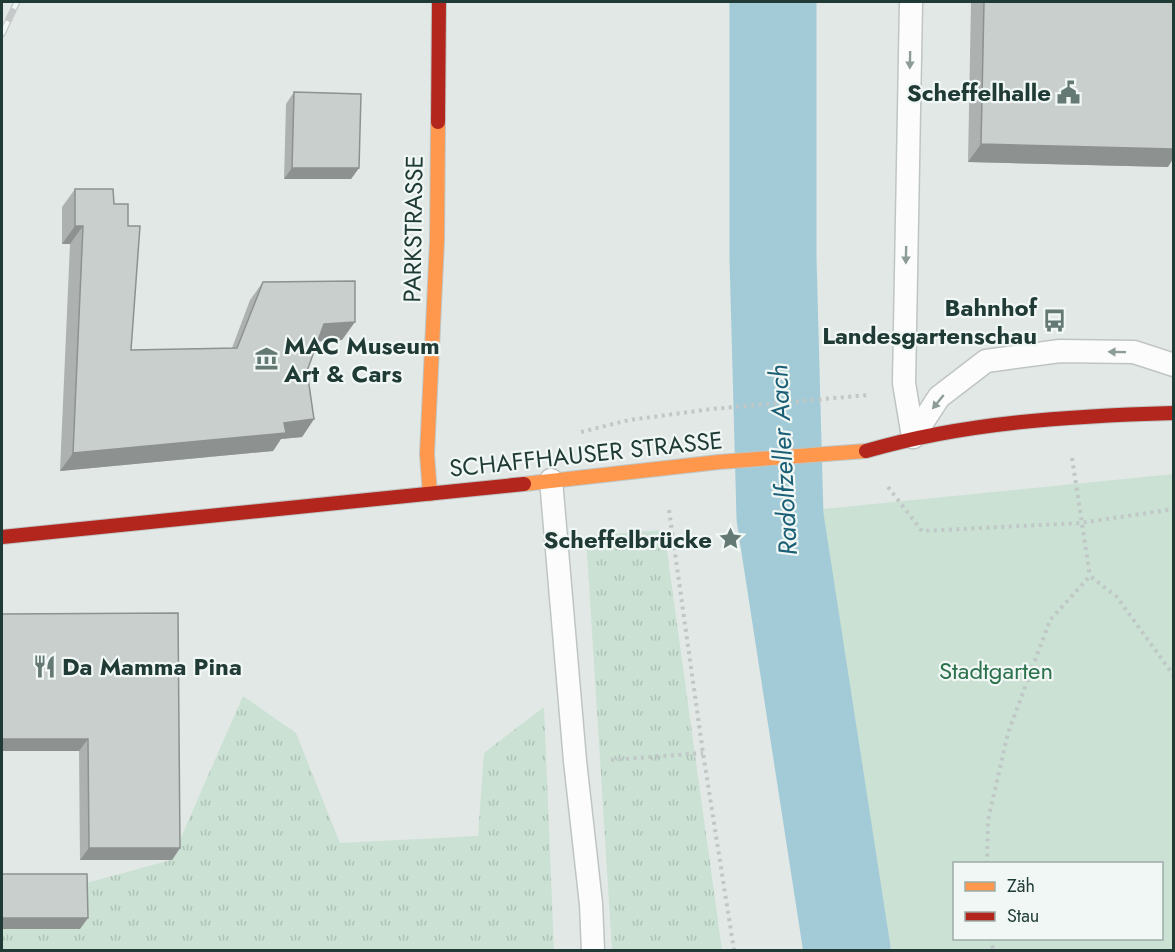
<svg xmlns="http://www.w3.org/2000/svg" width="1175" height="952" viewBox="0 0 1175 952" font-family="Jost,sans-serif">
<defs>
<pattern id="grass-tufts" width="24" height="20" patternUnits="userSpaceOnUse" patternTransform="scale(1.5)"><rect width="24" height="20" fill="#cbe1d4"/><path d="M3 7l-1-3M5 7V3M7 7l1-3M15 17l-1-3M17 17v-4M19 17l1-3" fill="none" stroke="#aec2b7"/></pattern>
</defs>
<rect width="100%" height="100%" fill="#e2e8e6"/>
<g fill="url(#grass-tufts)">
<path d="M664 530 722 950H612L586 536Z"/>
<path d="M243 696 296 733 340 843 478 836 484 753 544 707 554 950H2V929H80L79 885 171 860Z"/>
</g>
<path fill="#cbe1d4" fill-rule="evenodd" d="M1173 474V950H862L793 512ZM954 864H1162V938H954Z"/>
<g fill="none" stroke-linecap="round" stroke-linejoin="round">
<path stroke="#a2cbd7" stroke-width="87" d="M773 2V258L780 517 847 950"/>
<defs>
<g id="lane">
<path d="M911 2 904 383 913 437"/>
<path d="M913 437 939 397 986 361 1060 351 1134 352 1174 365"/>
<path d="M551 480 575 761 591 904 593 950"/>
</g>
<g id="slow">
<path d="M524 484 719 462 866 451"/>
<path d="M430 494 427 454 437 241 438 122"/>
</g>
<g id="jam">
<path d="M438 122 439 2"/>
<path d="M866 451C966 422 1071 416 1174 413"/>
<path d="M2 537 524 484"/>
</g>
</defs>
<use href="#lane" stroke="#bfc5c3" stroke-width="25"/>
<use href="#slow" stroke="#bec5c3" stroke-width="16"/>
<use href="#jam" stroke="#bec5c3" stroke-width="16"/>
<g stroke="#bfc8c6" stroke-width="4" stroke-dasharray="3 4.5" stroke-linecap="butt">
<path d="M581 432 629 420 712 409 868 395"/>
<path d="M1072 458 1090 576"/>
<path d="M888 487 922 531 1080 523 1174 509"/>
<path d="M669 510 703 753 734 950"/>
<path d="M611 760 703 753"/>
<path d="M987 864 988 820 1008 733 1050 620 1090 576 1117 597 1174 676"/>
<path d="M991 938 993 950"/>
</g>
<use href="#lane" stroke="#fbfcfb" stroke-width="22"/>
<use href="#slow" stroke="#ff974d" stroke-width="14"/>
<use href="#jam" stroke="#b3261e" stroke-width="14"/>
<defs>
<path id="rail" d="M2 34 17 2"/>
</defs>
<use href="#rail" stroke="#c6c9c9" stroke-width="7"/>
<use href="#rail" stroke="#f0f7f4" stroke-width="4.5" stroke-dasharray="14" stroke-linecap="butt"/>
</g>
<g fill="#adb2b0">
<path d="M971 2H1173L1168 167 968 162Z"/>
<path d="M294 92 359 168 351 179H284L286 104Z"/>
<path d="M75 189 114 204 128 226 131 350 232 348 250 300 263 282 342 340 317 341 307 371 314 419 302 437 281 439 273 451 60 471 70 244H62V207Z"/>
<path d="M2 614 180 848 172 860H80L79 751H2Z"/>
</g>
<g fill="#8d9190">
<path d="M981 144 1173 149V159L1168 167 968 162Z"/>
<path d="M292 168H359L351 179H284Z"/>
<path d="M75 226H83L70 244H62Z"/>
<path d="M355 322 342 340 311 342 324 324Z"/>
<path d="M314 419 302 437 281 439 273 451 60 471 73 453Z"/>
<path d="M2 739H88L79 751H2Z"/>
<path d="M89 848H180L172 860H80Z"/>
<path d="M2 918H88L80 929H2Z"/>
</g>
<g fill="#c9cfcd" stroke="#8d9190" stroke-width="1.5">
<path d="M984 2H1173V149L981 144Z"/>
<path d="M294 92 361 94 359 168H292Z"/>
<path d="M75 189H113L114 204H128V226H140L131 350 237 348 263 282 355 281V322L324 324 307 371 314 419 284 423 286 433 73 453 83 226H75Z"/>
<path d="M178 613 180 848H89L88 739H2V614Z"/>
<path d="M2 874H87L88 918H2Z"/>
</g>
<defs><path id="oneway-solid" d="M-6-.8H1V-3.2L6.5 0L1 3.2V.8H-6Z" transform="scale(1.5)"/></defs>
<g fill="#8e9c98">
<use href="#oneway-solid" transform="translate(910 60) rotate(91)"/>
<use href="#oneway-solid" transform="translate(906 255) rotate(91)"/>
<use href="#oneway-solid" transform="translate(1117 352) rotate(-179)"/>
<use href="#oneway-solid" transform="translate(938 402) rotate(129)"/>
</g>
<defs>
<symbol id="civic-bare" viewBox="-9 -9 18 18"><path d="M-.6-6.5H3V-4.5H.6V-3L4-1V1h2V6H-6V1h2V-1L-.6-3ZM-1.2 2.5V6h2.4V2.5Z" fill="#647874" stroke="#f0f7f4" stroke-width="2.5" paint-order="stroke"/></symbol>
<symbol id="bus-bare" viewBox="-9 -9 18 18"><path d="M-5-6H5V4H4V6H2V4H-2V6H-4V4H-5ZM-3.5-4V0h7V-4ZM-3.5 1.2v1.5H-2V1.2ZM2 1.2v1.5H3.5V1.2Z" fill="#647874" stroke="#f0f7f4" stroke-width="2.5" paint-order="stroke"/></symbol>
<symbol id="museum-bare" viewBox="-9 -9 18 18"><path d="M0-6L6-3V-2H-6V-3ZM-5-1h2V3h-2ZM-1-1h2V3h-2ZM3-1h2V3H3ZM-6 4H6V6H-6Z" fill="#647874" stroke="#f0f7f4" stroke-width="2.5" paint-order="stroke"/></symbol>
<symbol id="sight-bare" viewBox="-9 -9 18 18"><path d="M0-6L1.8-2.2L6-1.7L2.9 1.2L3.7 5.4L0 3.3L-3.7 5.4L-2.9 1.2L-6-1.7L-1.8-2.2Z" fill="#647874" stroke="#f0f7f4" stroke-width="2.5" paint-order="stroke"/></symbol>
<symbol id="restaurant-bare" viewBox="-9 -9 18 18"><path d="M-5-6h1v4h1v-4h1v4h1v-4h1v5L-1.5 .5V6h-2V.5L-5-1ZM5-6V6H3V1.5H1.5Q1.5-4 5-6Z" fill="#647874" stroke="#f0f7f4" stroke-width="2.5" paint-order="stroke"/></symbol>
</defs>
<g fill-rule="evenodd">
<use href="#civic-bare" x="1052" y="76" width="33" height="33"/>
<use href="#bus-bare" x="1038" y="304" width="33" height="33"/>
<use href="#museum-bare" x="250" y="342" width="33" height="33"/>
<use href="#sight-bare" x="714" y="522" width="33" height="33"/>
<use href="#restaurant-bare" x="28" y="650" width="33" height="33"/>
</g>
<g text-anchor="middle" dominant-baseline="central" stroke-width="4.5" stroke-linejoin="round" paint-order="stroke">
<g font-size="24" font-weight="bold" fill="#203b36" stroke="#f0f7f4" text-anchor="end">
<text x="1051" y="92">Scheffelhalle</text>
<text x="1037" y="307">Bahnhof<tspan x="1037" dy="28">Landesgartenschau</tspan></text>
<text x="284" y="345" text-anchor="start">MAC Museum<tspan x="284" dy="28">Art &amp; Cars</tspan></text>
<text x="712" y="539">Scheffelbrücke</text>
<text x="62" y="666" text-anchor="start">Da Mamma Pina</text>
</g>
<g font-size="24" fill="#203b36" stroke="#f0f7f4">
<text transform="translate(413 229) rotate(-89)">PARKSTRASSE</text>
<text transform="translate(586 454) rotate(-6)">SCHAFFHAUSER STRASSE</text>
</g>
<g font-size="24" fill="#2a714c" stroke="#f0f7f4">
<text x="996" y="670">Stadtgarten</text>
</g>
<g font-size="26" font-style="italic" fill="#1b5f76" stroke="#f0f7f4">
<text transform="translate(783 460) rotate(-93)">Radolfzeller Aach</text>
</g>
</g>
<rect width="1175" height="952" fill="none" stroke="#203b36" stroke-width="6"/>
<rect x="953" y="862" width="210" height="78" fill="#f0f7f4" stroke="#9daca8" stroke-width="1.5"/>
<rect x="965" y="882" width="30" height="9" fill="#ff974d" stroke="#9daca8" stroke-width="1.5"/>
<text x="1007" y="892" font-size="18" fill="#203b36">Zäh</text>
<rect x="965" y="912" width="30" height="9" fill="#b3261e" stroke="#9daca8" stroke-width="1.5"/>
<text x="1007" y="922" font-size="18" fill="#203b36">Stau</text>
</svg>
